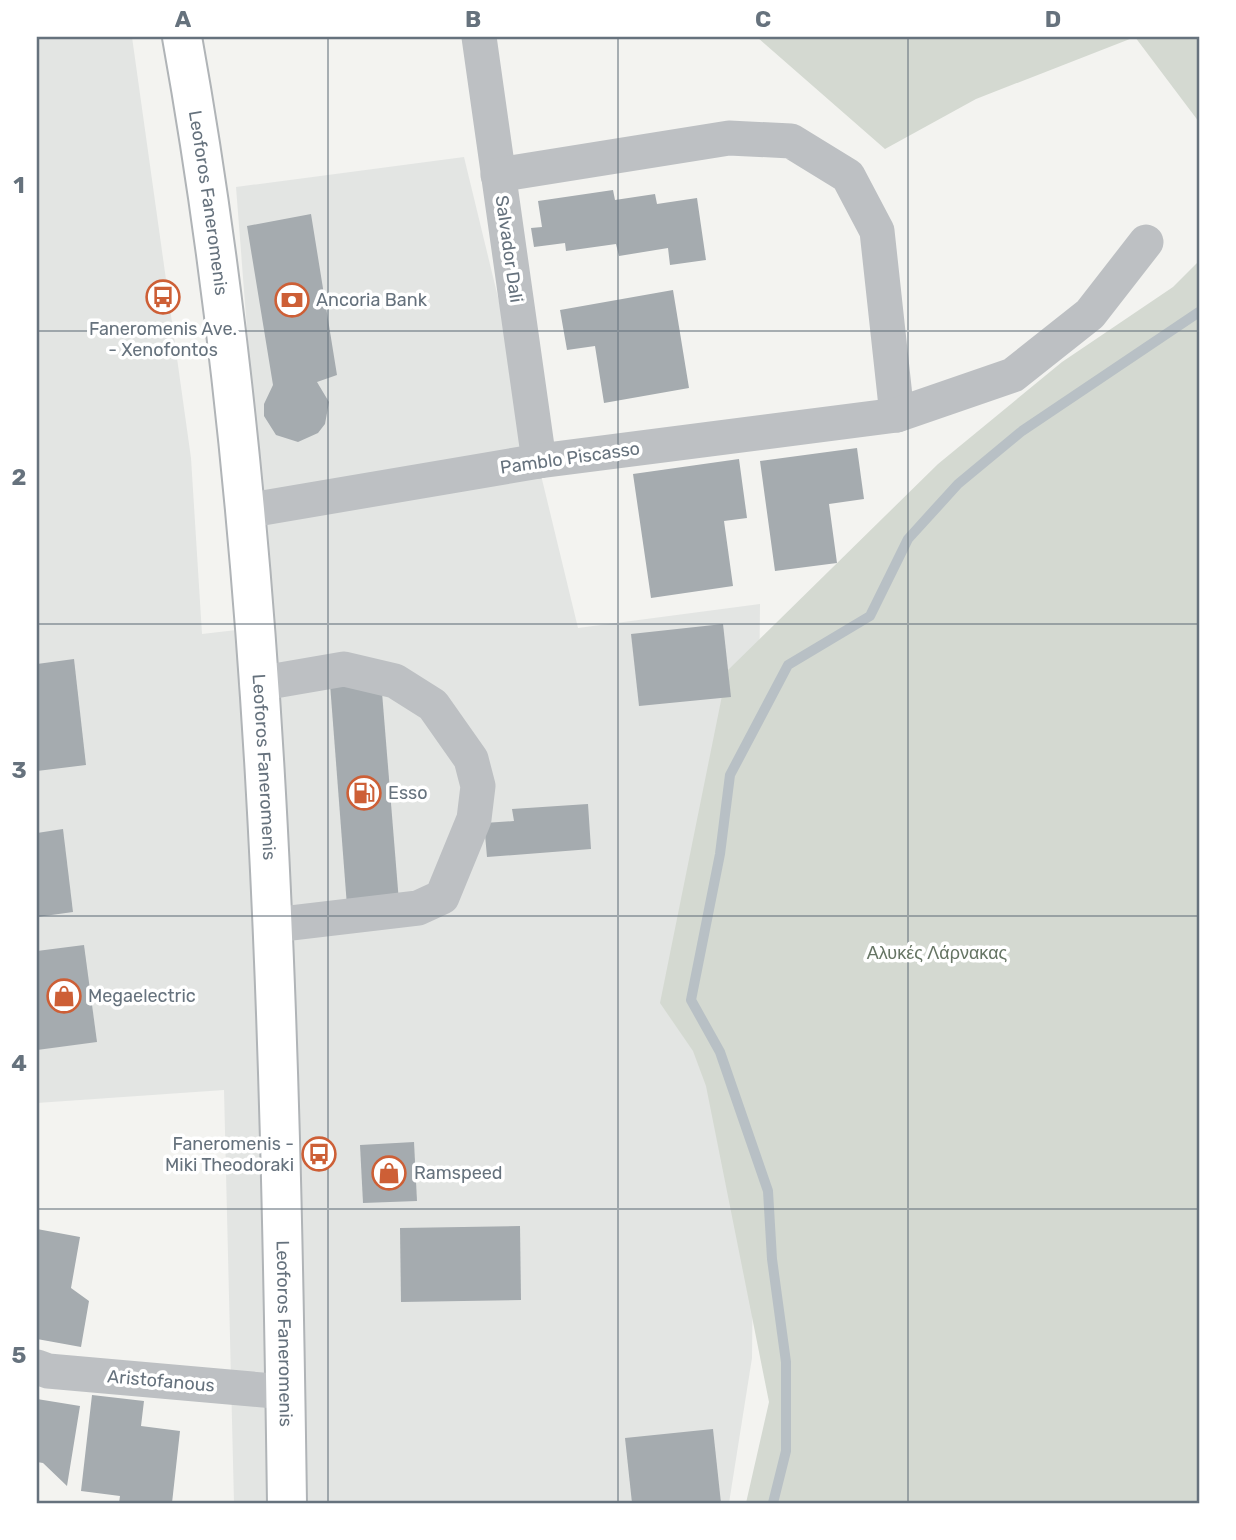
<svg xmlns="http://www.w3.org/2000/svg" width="1236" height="1540" viewBox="0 0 1236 1540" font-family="Rubik,sans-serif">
<rect width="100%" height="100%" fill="#f3f3f0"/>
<path fill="#e3e5e3" d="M37 37H132L191 458 202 634 270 626 236 187 464 157 578 628 760 604 752 1358 729 1503H234L224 1090 37 1103Z"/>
<g fill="#d4d9d1">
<path d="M757 37H1199V122L1135 37 976 99 885 149Z"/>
<path d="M1199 261V1503H746L769 1402 706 1086 693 1051 660 1003 727 671 938 464 1062 362 1173 287Z"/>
</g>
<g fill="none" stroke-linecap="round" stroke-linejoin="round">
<path stroke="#b8c0c5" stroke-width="10" d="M773 1503 786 1451V1362L772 1259 768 1191 720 1052 691 1000 720 854 730 775 788 665 870 616 908 539 958 484 1022 431 1199 312"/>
</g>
<g fill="#a5abaf">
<path d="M613 190 615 200 655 194 657 204 697 198 706 260 670 265 668 248 619 256 616 244 566 251 565 243 534 247 531 228 542 227 538 201Z"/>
<path d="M311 214 337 375 317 382 329 402 325 424 318 433 298 442 276 435 264 416V404L273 385 247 226Z"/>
<path d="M673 290 689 388 604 403 595 346 567 350 560 310Z"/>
<path d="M857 448 864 499 829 504 837 563 775 571 760 461Z"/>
<path d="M739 459 747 518 724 521 733 586 651 598 633 474Z"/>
<path d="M723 624 731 697 639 706 631 634Z"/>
<path d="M74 659 86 765 37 771V664Z"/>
<path d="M381 680 399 902 347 906 330 684Z"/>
<path d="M588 804 591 849 487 857 484 823 514 821 512 809Z"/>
<path d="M63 829 73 912 37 917V833Z"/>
<path d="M84 945 97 1042 37 1050V951Z"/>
<path d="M414 1142 417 1201 363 1203 360 1145Z"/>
<path d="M520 1226 521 1300 401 1302 400 1228Z"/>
<path d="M37 1229 80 1237 71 1288 89 1301 81 1347 37 1339Z"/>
<path d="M92 1395 144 1401 141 1426 180 1431 172 1503H119L120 1496 81 1491Z"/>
<path d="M37 1399 80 1406 67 1486 43 1463 37 1462Z"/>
<path d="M713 1429 721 1503H632L625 1438Z"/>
</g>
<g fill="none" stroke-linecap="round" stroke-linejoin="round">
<defs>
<g id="major">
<path id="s1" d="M182 37C269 520 280 1014 287 1503"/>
</g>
</defs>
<use href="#major" stroke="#b0b4b7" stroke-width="42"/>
<g stroke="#bdc0c3" stroke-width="35">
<path d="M479 37 539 461"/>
<path d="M498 175 729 138 791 141 848 176 877 231 897 415"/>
<path d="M245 511 539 461 897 415 1013 375 1090 314 1146 242"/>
<path d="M257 684 344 669 395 681 433 705 471 759 478 786 474 819 442 897 418 908 274 925"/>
<path d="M37 1367 48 1371 285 1392"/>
</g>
<use href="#major" stroke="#fff" stroke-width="38"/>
</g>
<path fill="none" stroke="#66727d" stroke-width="2" stroke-opacity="0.55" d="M328 37V1503M618 37V1503M908 37V1503M37 331H1199M37 624H1199M37 916H1199M37 1209H1199"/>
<defs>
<symbol id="bus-ring" viewBox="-11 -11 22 22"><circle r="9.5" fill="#fff" stroke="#cd5f36" stroke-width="1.5"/><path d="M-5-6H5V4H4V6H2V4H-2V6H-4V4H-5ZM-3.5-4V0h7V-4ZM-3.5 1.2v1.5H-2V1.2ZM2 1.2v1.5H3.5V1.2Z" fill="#cd5f36"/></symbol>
<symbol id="bank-ring" viewBox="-11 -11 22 22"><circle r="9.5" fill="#fff" stroke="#cd5f36" stroke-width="1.5"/><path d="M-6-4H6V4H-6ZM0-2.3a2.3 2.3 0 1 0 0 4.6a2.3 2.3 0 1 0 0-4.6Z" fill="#cd5f36"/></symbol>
<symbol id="fuel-ring" viewBox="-11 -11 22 22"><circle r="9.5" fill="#fff" stroke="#cd5f36" stroke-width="1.5"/><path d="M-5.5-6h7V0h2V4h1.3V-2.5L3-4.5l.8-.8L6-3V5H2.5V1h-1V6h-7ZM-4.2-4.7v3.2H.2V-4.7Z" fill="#cd5f36"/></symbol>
<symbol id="shop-ring" viewBox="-11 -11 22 22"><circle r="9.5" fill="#fff" stroke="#cd5f36" stroke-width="1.5"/><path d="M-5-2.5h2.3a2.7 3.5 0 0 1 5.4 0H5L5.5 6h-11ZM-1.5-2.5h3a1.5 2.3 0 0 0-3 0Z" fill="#cd5f36"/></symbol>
</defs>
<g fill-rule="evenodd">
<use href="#bus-ring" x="144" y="278" width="38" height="38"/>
<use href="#bank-ring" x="273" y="281" width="38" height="38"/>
<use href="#fuel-ring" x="345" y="774" width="38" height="38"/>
<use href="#shop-ring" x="45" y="977" width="38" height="38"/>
<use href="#bus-ring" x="300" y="1135" width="38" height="38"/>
<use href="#shop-ring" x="370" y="1154" width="38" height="38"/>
</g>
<g text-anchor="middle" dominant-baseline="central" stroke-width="7" stroke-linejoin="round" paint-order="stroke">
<g font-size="18" fill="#66727d" stroke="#fff">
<text stroke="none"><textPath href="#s1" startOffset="168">Leoforos Faneromenis</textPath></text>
<text transform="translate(509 249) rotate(82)">Salvador Dali</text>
<text transform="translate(570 458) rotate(-8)">Pamblo Piscasso</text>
<text stroke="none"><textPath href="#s1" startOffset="735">Leoforos Faneromenis</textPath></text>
<text stroke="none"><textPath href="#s1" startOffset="1302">Leoforos Faneromenis</textPath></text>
<text transform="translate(161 1381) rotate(5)">Aristofanous</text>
</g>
<g font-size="18" fill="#66727d" stroke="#fff" text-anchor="start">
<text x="316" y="300">Ancoria Bank</text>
<text x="163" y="329" text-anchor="middle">Faneromenis Ave.<tspan x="163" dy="21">- Xenofontos</tspan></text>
<text x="388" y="793">Esso</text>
<text x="88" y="996">Megaelectric</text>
<text x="294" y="1144" text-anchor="end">Faneromenis -<tspan x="294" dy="21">Miki Theodoraki</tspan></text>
<text x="414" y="1173">Ramspeed</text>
</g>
<g font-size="18" fill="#667564" stroke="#fff">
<text x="937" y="953">Αλυκές Λάρνακας</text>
</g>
</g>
<rect width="1236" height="1540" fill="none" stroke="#ffffff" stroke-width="77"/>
<rect x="38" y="38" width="1160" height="1464" fill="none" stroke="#66727d" stroke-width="2.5"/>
<g font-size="23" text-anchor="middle" font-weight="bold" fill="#66727d">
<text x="183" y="27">A</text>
<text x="473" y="27">B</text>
<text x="763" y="27">C</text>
<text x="1053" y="27">D</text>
<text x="19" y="193">1</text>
<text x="19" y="485">2</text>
<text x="19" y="778">3</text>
<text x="19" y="1071">4</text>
<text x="19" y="1363">5</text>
</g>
</svg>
